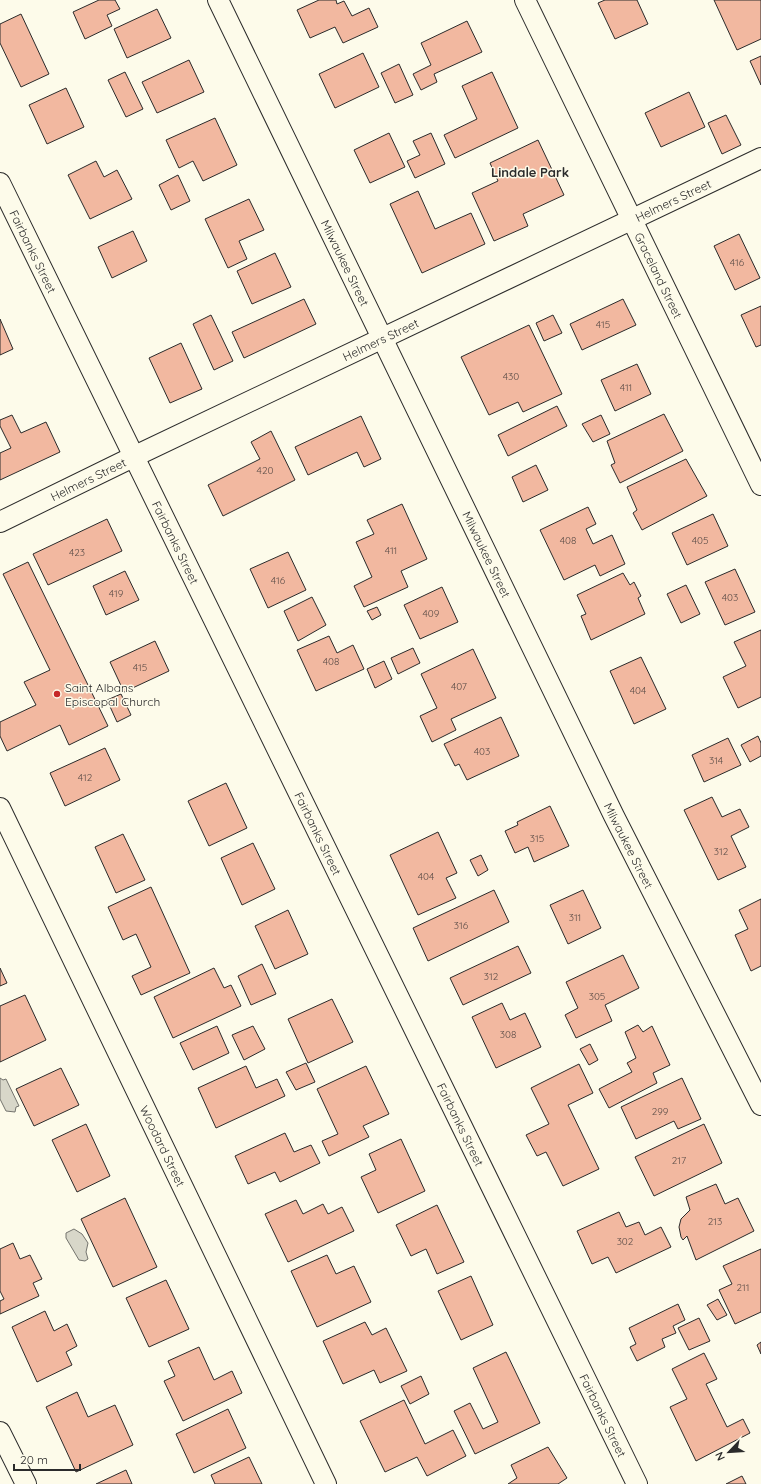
<svg xmlns="http://www.w3.org/2000/svg" width="761" height="1484" viewBox="0 0 761 1484" font-family="Quicksand,sans-serif">
<rect width="100%" height="100%" fill="#fdfbea"/>
<g fill="#d8d7c9" stroke="#74746e">
<path d="M0 1078 3 1080 6 1079 19 1106 16 1107 15 1112 6 1111 0 1099Z"/>
<path d="M74 1229 82 1234 88 1243 86 1252 88 1259 85 1261 79 1260 66 1238V1233Z"/>
</g>
<g fill="#f2b8a0" stroke="#2b2b2b">
<path d="M99 0H115L120 9 107 15 112 26 85 39 73 12Z"/>
<path d="M319 0H336L337 4 344 1 352 16 369 8 378 27 343 43 335 27 310 38 297 10Z"/>
<path d="M605 0H637L648 24 615 39 598 3Z"/>
<path d="M714 0H761V39L737 50Z"/>
<path d="M157 9 171 38 127 58 114 29Z"/>
<path d="M21 14 49 74 21 87 0 43V24Z"/>
<path d="M467 21 482 52 434 74 437 82 421 90 413 74 431 65 421 43Z"/>
<path d="M363 53 379 87 335 108 319 74Z"/>
<path d="M761 56V85L750 61Z"/>
<path d="M189 60 204 92 157 113 142 82Z"/>
<path d="M399 64 413 95 395 103 381 73Z"/>
<path d="M125 72 143 109 126 117 108 80Z"/>
<path d="M492 72 518 128 455 158 444 135 477 119 462 86Z"/>
<path d="M66 88 84 127 47 144 29 105Z"/>
<path d="M689 92 705 127 661 147 645 113Z"/>
<path d="M726 115 741 145 722 154 708 123Z"/>
<path d="M215 118 237 165 203 181 193 161 179 168 166 140Z"/>
<path d="M389 133 405 167 370 183 354 150Z"/>
<path d="M431 133 445 164 415 178 407 161 420 155 413 141Z"/>
<path d="M538 140 564 195 523 214 528 226 494 241 472 193 498 181 490 163Z"/>
<path d="M96 161 104 177 117 170 132 199 90 219 68 175Z"/>
<path d="M178 175 190 201 171 210 159 185Z"/>
<path d="M418 191 435 229 471 213 485 244 422 273 390 204Z"/>
<path d="M249 199 264 230 239 241 247 259 228 268 205 219Z"/>
<path d="M133 231 147 261 112 278 98 247Z"/>
<path d="M739 234 760 278 735 290 714 246Z"/>
<path d="M275 253 291 287 252 304 237 271Z"/>
<path d="M304 299 316 324 244 358 232 332Z"/>
<path d="M623 299 636 325 582 350 570 324Z"/>
<path d="M761 306V345L756 347 741 315Z"/>
<path d="M211 315 233 361 214 370 193 324Z"/>
<path d="M553 315 562 333 544 341 536 323Z"/>
<path d="M0 319 13 349 0 355Z"/>
<path d="M529 325 562 394 523 412 518 402 489 415 461 357Z"/>
<path d="M181 343 202 389 170 403 149 358Z"/>
<path d="M637 364 651 394 615 411 601 380Z"/>
<path d="M557 406 567 426 508 456 498 435Z"/>
<path d="M664 414 683 451 620 483 611 465 615 463 607 441Z"/>
<path d="M12 415 21 433 46 422 60 452 0 480V453L11 448 0 426V420Z"/>
<path d="M601 415 610 434 593 442 582 424Z"/>
<path d="M361 416 381 459 364 467 357 452 308 475 295 447Z"/>
<path d="M271 431 295 480 223 516 208 485 260 459 251 442Z"/>
<path d="M686 459 707 496 642 530 633 513 637 510 627 487Z"/>
<path d="M536 465 548 490 523 502 512 477Z"/>
<path d="M402 504 427 559 401 571 408 587 364 607 354 586 372 577 356 542 374 534 367 520Z"/>
<path d="M588 507 596 524 586 529 593 544 612 535 625 564 600 576 595 565 564 580 540 530Z"/>
<path d="M713 514 728 546 687 565 672 533Z"/>
<path d="M107 519 122 551 48 585 33 554Z"/>
<path d="M288 552 306 590 268 608 250 569Z"/>
<path d="M28 562 108 726 69 745 60 725 7 751 0 736V722L36 705 24 682 50 670 3 574Z"/>
<path d="M735 569 755 612 725 625 705 582Z"/>
<path d="M125 571 139 600 106 615 93 586Z"/>
<path d="M623 573 630 585 634 582 641 596 638 598 645 614 591 640 581 616 586 614 577 595Z"/>
<path d="M686 585 700 614 681 623 667 594Z"/>
<path d="M442 587 458 622 420 639 404 605Z"/>
<path d="M312 597 326 625 298 641 284 611Z"/>
<path d="M377 607 381 615 372 620 367 611Z"/>
<path d="M761 630V697L738 708 723 677 746 666 734 642Z"/>
<path d="M329 636 337 653 353 645 364 669 316 691 297 650Z"/>
<path d="M155 641 169 671 124 692 110 662Z"/>
<path d="M413 648 420 663 398 674 391 658Z"/>
<path d="M473 649 496 698 451 719 456 730 432 742 420 716 437 708 421 674Z"/>
<path d="M641 657 666 709 634 724 610 671Z"/>
<path d="M384 661 392 679 375 688 367 669Z"/>
<path d="M121 694 131 715 117 722 107 700Z"/>
<path d="M501 717 519 756 467 780 459 764 455 766 444 744Z"/>
<path d="M758 736 761 743V756L750 762 741 745Z"/>
<path d="M728 738 741 765 704 782 692 755Z"/>
<path d="M105 748 120 780 65 806 50 773Z"/>
<path d="M226 783 247 828 209 846 188 801Z"/>
<path d="M712 797 722 817 740 809 749 827 731 836 746 867 718 880 684 810Z"/>
<path d="M550 806 569 846 534 862 528 847 515 853 505 831 518 825 517 822Z"/>
<path d="M438 832 457 873 446 878 456 898 418 915 390 855Z"/>
<path d="M123 834 145 880 116 893 95 847Z"/>
<path d="M253 843 275 889 242 905 221 858Z"/>
<path d="M481 855 488 870 478 876 470 860Z"/>
<path d="M151 887 190 973 141 995 132 976 151 967 136 934 123 940 108 907Z"/>
<path d="M494 890 509 922 428 961 413 928Z"/>
<path d="M583 890 601 928 568 944 550 905Z"/>
<path d="M761 899V966L751 971 735 935 748 929 739 910Z"/>
<path d="M288 910 308 954 275 969 255 926Z"/>
<path d="M518 946 531 973 463 1005 450 978Z"/>
<path d="M623 955 639 988 605 1005 612 1021 576 1038 565 1015 578 1008 566 982Z"/>
<path d="M262 964 276 994 251 1005 238 976Z"/>
<path d="M0 968 7 983 0 986Z"/>
<path d="M214 968 224 988 231 985 241 1006 173 1038 154 997Z"/>
<path d="M25 995 46 1040 0 1062V1006Z"/>
<path d="M332 999 353 1042 308 1063 288 1019Z"/>
<path d="M502 1003 510 1020 525 1013 541 1047 496 1068 472 1017Z"/>
<path d="M638 1025 643 1032 652 1026 670 1065 653 1073 657 1083 609 1108 599 1089 632 1072 627 1063 636 1058 625 1032Z"/>
<path d="M217 1026 229 1053 193 1070 180 1043Z"/>
<path d="M253 1026 265 1049 244 1060 232 1035Z"/>
<path d="M590 1044 598 1060 589 1065 580 1049Z"/>
<path d="M306 1063 315 1082 296 1090 286 1072Z"/>
<path d="M579 1064 593 1093 568 1105 599 1169 563 1186 546 1152 537 1156 526 1135 549 1124 531 1088Z"/>
<path d="M246 1066 256 1088 277 1079 285 1096 216 1128 198 1088Z"/>
<path d="M366 1066 389 1114 363 1126 369 1137 329 1156 322 1141 338 1134 317 1089Z"/>
<path d="M61 1068 79 1105 34 1126 16 1089Z"/>
<path d="M682 1078 701 1119 678 1129 674 1121 636 1139 621 1107Z"/>
<path d="M86 1124 110 1176 77 1192 52 1140Z"/>
<path d="M704 1124 722 1163 654 1196 635 1157Z"/>
<path d="M285 1133 294 1152 311 1145 320 1163 280 1182 275 1172 248 1184 235 1156Z"/>
<path d="M401 1139 425 1191 378 1213 361 1177 376 1170 369 1154Z"/>
<path d="M716 1184 725 1204 738 1198 754 1231 696 1260 687 1236 683 1240 681 1237 679 1227 681 1219 690 1210 686 1197Z"/>
<path d="M125 1198 157 1267 113 1287 81 1219Z"/>
<path d="M296 1200 303 1214 323 1204 328 1214 342 1207 354 1231 288 1262 265 1214Z"/>
<path d="M437 1205 464 1262 437 1274 426 1249 411 1256 396 1225Z"/>
<path d="M619 1212 626 1227 639 1222 645 1235 661 1227 671 1247 616 1273 608 1257 592 1264 577 1231Z"/>
<path d="M13 1243 20 1259 30 1255 42 1279 33 1283 39 1296 0 1314V1301L4 1299 0 1291V1249Z"/>
<path d="M761 1249V1312L735 1324 719 1290 732 1284 723 1266Z"/>
<path d="M327 1255 336 1274 354 1266 371 1302 317 1327 291 1271Z"/>
<path d="M471 1276 493 1325 461 1340 438 1291Z"/>
<path d="M166 1280 189 1329 149 1347 126 1298Z"/>
<path d="M718 1299 727 1315 717 1320 707 1305Z"/>
<path d="M678 1304 685 1320 673 1326 676 1333 662 1339 665 1347 637 1361 630 1347 636 1344 629 1328Z"/>
<path d="M45 1311 54 1331 67 1324 77 1346 66 1352 72 1365 37 1382 12 1327Z"/>
<path d="M699 1318 710 1341 689 1350 678 1328Z"/>
<path d="M365 1322 372 1335 386 1328 407 1371 380 1383 374 1370 343 1384 323 1341Z"/>
<path d="M761 1342V1354L757 1345Z"/>
<path d="M199 1347 214 1380 232 1371 242 1393 183 1421 164 1381 175 1376 168 1361Z"/>
<path d="M506 1352 540 1423 475 1454 454 1411 470 1403 483 1429 498 1422 473 1368Z"/>
<path d="M704 1353 717 1379 706 1384 727 1427 743 1419 750 1433 696 1461 670 1407 687 1399 672 1369Z"/>
<path d="M421 1376 429 1394 410 1404 401 1386Z"/>
<path d="M77 1392 88 1417 115 1405 133 1445 76 1472 46 1407Z"/>
<path d="M404 1400 425 1444 453 1430 466 1456 427 1476 417 1457 385 1472 360 1421Z"/>
<path d="M228 1409 246 1448 194 1473 176 1434Z"/>
<path d="M548 1447 567 1478 558 1484H508L517 1478 511 1465Z"/>
<path d="M249 1457 262 1484H215L211 1475Z"/>
<path d="M126 1470 132 1484H96Z"/>
<path d="M742 1476 746 1484H726Z"/>
</g>
<g fill="none" stroke-linecap="round" stroke-linejoin="round">
<defs>
<g id="street">
<path id="s1" d="M218 0 614 816 761 1105"/>
<path id="s2" d="M525 0 761 485"/>
<path id="s3" d="M0 183 637 1484"/>
<path id="s4" d="M0 522 133 457 761 158"/>
<path id="s5" d="M0 808 326 1484"/>
<path d="M0 1432 26 1484"/>
</g>
</defs>
<use href="#street" stroke="#2b2b2b" stroke-width="22"/>
<use href="#street" stroke="#fdfbea" stroke-width="20"/>
</g>
<circle fill="#c62828" stroke="#fdfbea" stroke-width="1.5" cx="57" cy="694" r="4"/>
<g text-anchor="middle" dominant-baseline="central" stroke-width="3" stroke-linejoin="round" paint-order="stroke">
<g font-size="10" fill="#5d4e48">
<text x="737" y="262">416</text>
<text x="603" y="324">415</text>
<text x="511" y="376">430</text>
<text x="626" y="387">411</text>
<text x="265" y="470">420</text>
<text x="568" y="540">408</text>
<text x="700" y="540">405</text>
<text x="391" y="550">411</text>
<text x="77" y="552">423</text>
<text x="278" y="580">416</text>
<text x="116" y="593">419</text>
<text x="730" y="597">403</text>
<text x="431" y="613">409</text>
<text x="331" y="661">408</text>
<text x="140" y="667">415</text>
<text x="459" y="686">407</text>
<text x="638" y="690">404</text>
<text x="482" y="751">403</text>
<text x="716" y="760">314</text>
<text x="85" y="777">412</text>
<text x="537" y="838">315</text>
<text x="721" y="851">312</text>
<text x="426" y="876">404</text>
<text x="575" y="917">311</text>
<text x="461" y="925">316</text>
<text x="491" y="976">312</text>
<text x="597" y="996">305</text>
<text x="508" y="1034">308</text>
<text x="660" y="1111">299</text>
<text x="679" y="1160">217</text>
<text x="715" y="1221">213</text>
<text x="625" y="1241">302</text>
<text x="743" y="1287">211</text>
</g>
<g font-size="12" fill="#2b2b2b" stroke="#fdfbea">
<text stroke="none"><textPath href="#s4" startOffset="746">Helmers Street</textPath></text>
<text stroke="none"><textPath href="#s3" startOffset="76">Fairbanks Street</textPath></text>
<text stroke="none"><textPath href="#s1" startOffset="292">Milwaukee Street</textPath></text>
<text stroke="none"><textPath href="#s2" startOffset="306">Graceland Street</textPath></text>
<text stroke="none"><textPath href="#s4" startOffset="422">Helmers Street</textPath></text>
<text stroke="none"><textPath href="#s4" startOffset="98">Helmers Street</textPath></text>
<text stroke="none"><textPath href="#s3" startOffset="400">Fairbanks Street</textPath></text>
<text stroke="none"><textPath href="#s1" startOffset="616">Milwaukee Street</textPath></text>
<text stroke="none"><textPath href="#s3" startOffset="724">Fairbanks Street</textPath></text>
<text stroke="none"><textPath href="#s1" startOffset="940">Milwaukee Street</textPath></text>
<text stroke="none"><textPath href="#s3" startOffset="1048">Fairbanks Street</textPath></text>
<text stroke="none"><textPath href="#s5" startOffset="375">Woodard Street</textPath></text>
<text stroke="none"><textPath href="#s3" startOffset="1372">Fairbanks Street</textPath></text>
</g>
<g font-size="12" fill="#2b2b2b" stroke="#fdfbea" text-anchor="start">
<text x="65" y="687">Saint Albans<tspan x="65" dy="14">Episcopal Church</tspan></text>
</g>
<g font-size="13" font-weight="bold" fill="#2b2b2b" stroke="#fdfbea">
<text x="530" y="172">Lindale Park</text>
</g>
</g>
<g transform="translate(729 1452) rotate(245)" stroke="#fdfbea" stroke-width="3" paint-order="stroke">
<path d="M0-3L7 15L0 10L-7 15Z" fill="#2b2b2b"/>
<text y="-6" font-size="11" font-weight="bold" text-anchor="middle" fill="#2b2b2b">N</text>
</g>
<path d="M14 1464v6h66v-6" fill="none" stroke="#2b2b2b" stroke-width="2"/>
<text x="20" y="1464" font-size="12" fill="#2b2b2b" stroke="#fdfbea" stroke-width="3" paint-order="stroke">20 m</text>
</svg>
